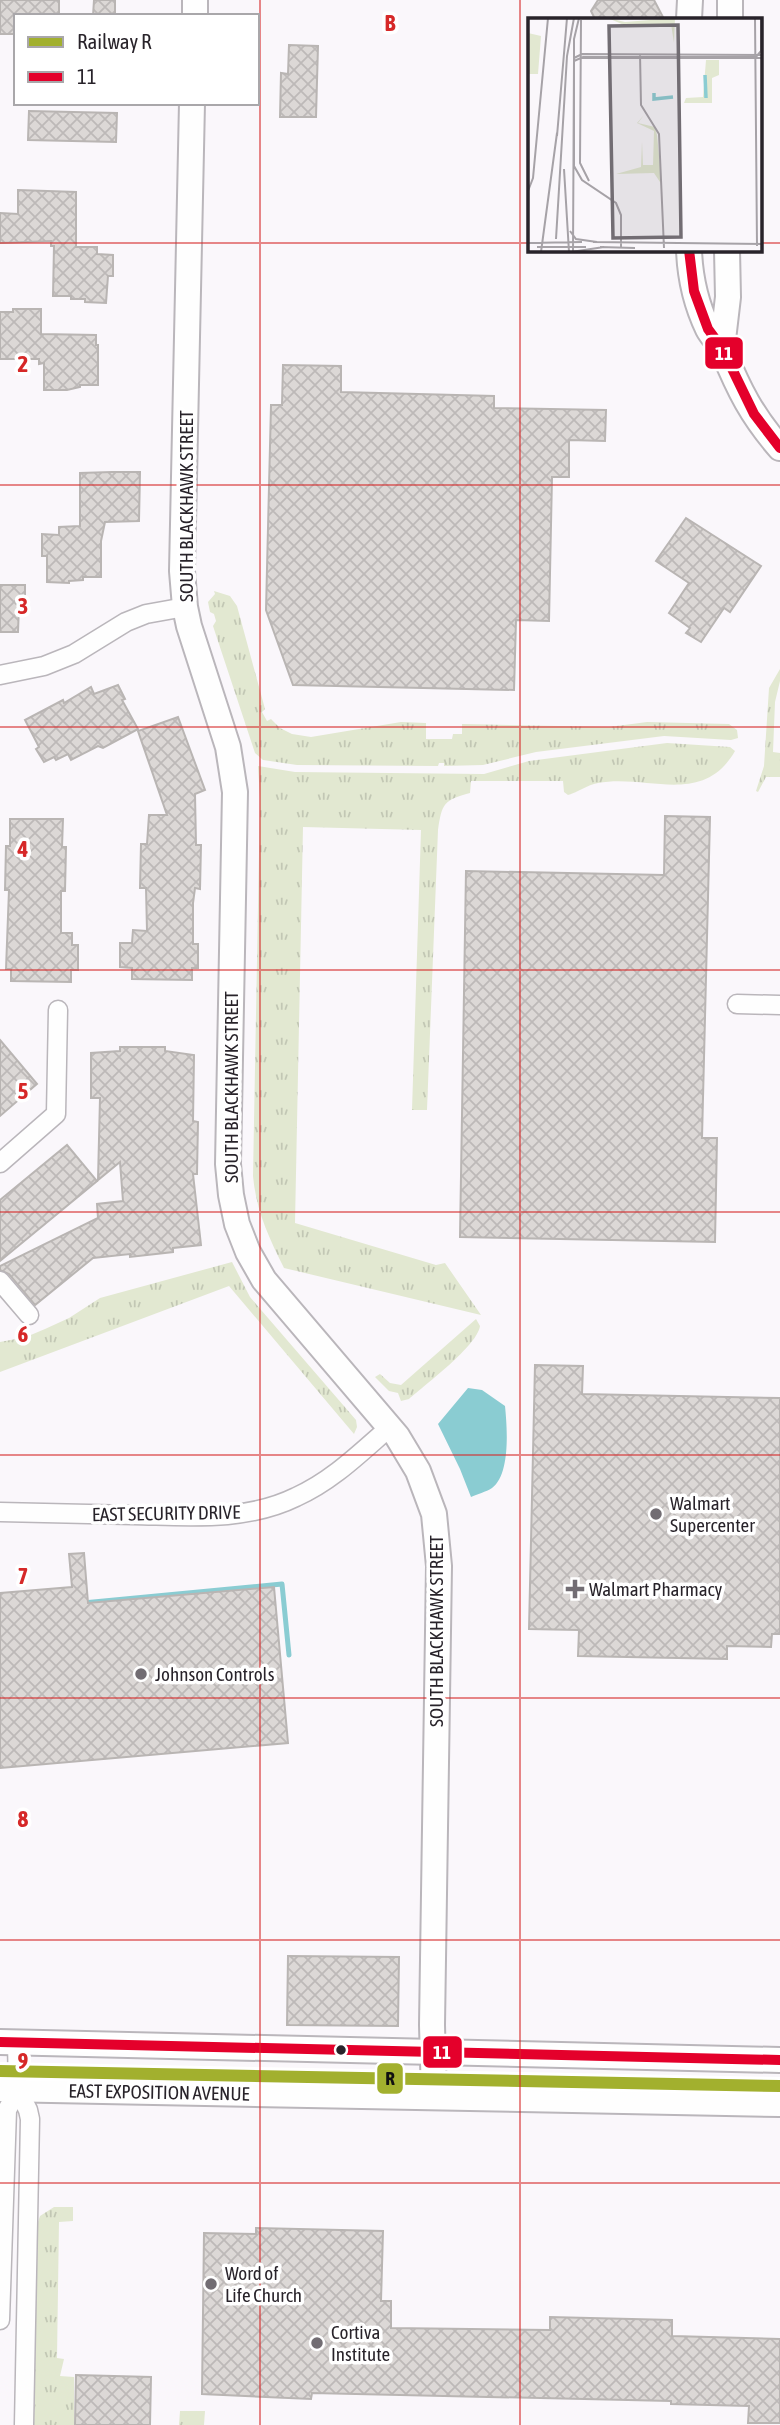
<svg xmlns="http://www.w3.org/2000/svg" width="780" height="2425" viewBox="0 0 780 2425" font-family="'Asap Condensed',sans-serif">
<defs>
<pattern id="grass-tufts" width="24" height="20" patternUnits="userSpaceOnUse" patternTransform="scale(1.75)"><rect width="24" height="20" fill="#e2e8d1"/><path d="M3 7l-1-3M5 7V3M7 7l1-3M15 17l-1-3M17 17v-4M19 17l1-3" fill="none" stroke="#c2c7b4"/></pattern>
<pattern id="building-cross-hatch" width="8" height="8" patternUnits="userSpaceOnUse" patternTransform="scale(1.75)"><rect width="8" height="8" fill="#dcd8d6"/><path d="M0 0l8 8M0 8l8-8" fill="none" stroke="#bdb9b8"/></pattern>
</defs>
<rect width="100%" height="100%" fill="#faf7fb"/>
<g fill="url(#grass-tufts)">
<path d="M214 591 230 596 237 606 265 709 262 712 267 721 271 719 280 728 292 734 311 737 401 722 426 723V739H452L453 734H462V724L609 727 647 722 729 724 737 730 738 738 731 740 664 736 536 752 483 765 444 766V763H439L438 766 297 765 263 760 255 753 213 626 216 621 214 614 210 612 208 602 215 594Z"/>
<path d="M780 669V681L775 702 773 752 780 753V777H766L758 792 756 791 764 766 769 688Z"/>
<path d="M667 743 730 747 735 751C703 807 648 774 598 783 587 785 578 792 568 795L564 792 563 781H471L470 793C444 800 442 803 438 830L427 1110H412L421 830 303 827 295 1223 436 1265 445 1263 481 1315 284 1268C269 1238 256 1210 253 1176L260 798 258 766 295 772 484 774 529 761Z"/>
<path d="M232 1262 250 1297 356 1420 357 1427 354 1434 229 1286 0 1372V1342L26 1337 45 1329 69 1318 100 1298Z"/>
<path d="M476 1319 480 1326C477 1346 426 1384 409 1399L401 1401 398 1393 389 1391 375 1377 380 1374 390 1383 401 1385Z"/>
<path d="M54 2207H73V2221L59 2222 57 2358 64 2359 60 2376 74 2377V2425H34L37 2225 40 2216Z"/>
<path d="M180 2411H205L204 2425H179Z"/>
</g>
<path fill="#8accd2" d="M468 1388 482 1390 505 1406C507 1426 511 1474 492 1488 486 1492 477 1494 471 1497L460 1469 438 1424Z"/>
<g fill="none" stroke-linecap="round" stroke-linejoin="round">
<path stroke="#8accd2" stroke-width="5" d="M83 1603 282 1584 289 1655"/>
</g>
<g fill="url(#building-cross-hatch)" stroke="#b9b5b3" stroke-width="2">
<path d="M0 0H59V16H16V34H0Z"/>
<path d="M94 0H115V16H93Z"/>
<path d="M598 0H654L664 19H595L591 11Z"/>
<path d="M289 45 318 46 316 117H280L281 73 288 74Z"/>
<path d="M29 111 117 113 116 142 28 140Z"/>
<path d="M18 190 76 192V247H97V254L113 255V276H108L106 303 85 302V299H71V296H53L54 246H51V241L0 243V213L18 214Z"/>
<path d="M13 309H41V334L96 335V345H98V385H80V387L67 390H44V363L39 364V359H0V312H13Z"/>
<path d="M283 365 341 366V392L494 396V408L606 410 605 441 569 440V477H552L549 621 516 620 514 690 293 685 266 610 271 405H282Z"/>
<path d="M112 472H140L139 521 105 522 101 541V577H83V580L69 581V583L47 582V556H42V534L59 535V527L80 526V473Z"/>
<path d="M686 518 761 566 730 612 724 608 701 642 686 633 690 628 669 613 689 583 656 561Z"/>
<path d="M0 585H25V606H19L18 632H0Z"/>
<path d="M118 685 125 699 122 700 138 729 103 748 98 746 71 760 68 754 56 760 54 757 44 762 36 749 39 747 25 720 63 700 64 703 91 687 94 694Z"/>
<path d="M178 717 205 790 195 794 196 845H201L200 889 195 888 193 903V944H198V968H192V980L132 979V968L120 967V943H132L133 930 147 931 146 888H140L141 844H147L149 815H167L138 731Z"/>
<path d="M665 816 710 817 702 1138H717L715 1242 460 1237 466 871 664 875Z"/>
<path d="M10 819H63L62 847H66L65 891H61V933H72V945H78V970H71V982L11 981V969H6L9 890H5L6 846H10Z"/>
<path d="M0 1040 37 1084 0 1116Z"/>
<path d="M120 1047H165V1051L194 1055 193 1121 198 1122 197 1174H193L201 1245 173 1248V1252L130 1257V1254L93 1258 35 1305 9 1274 0 1270V1266L98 1218 97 1204 123 1201 120 1162 98 1180 100 1098H91V1053L120 1051Z"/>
<path d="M67 1145 97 1181 0 1261V1200Z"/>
<path d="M535 1365 583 1366 582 1394 780 1398V1634H772L771 1647 727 1646V1659L578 1656 579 1630 529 1629Z"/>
<path d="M84 1553 88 1603 274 1587 288 1743 0 1768V1593L72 1587 69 1554Z"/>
<path d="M288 1956 399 1957 398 2026 287 2025Z"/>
<path d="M256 2228 383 2231 381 2301H391V2328L550 2330V2317L672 2320V2336L780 2339V2423H748L749 2406 671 2404V2401L312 2393 311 2399 202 2394 204 2233 256 2234Z"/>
<path d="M76 2375 151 2377 150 2425H75Z"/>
</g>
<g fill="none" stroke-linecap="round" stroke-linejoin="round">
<defs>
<g id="street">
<path d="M0 675 44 666 74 654 126 622 146 614 185 607"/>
<path d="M737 1004 780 1005"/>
<path d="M0 1163 56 1114 58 1010"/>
<path d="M0 1281 29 1315"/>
<path d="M0 1512C44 1513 89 1514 133 1515 188 1516 245 1522 296 1497 332 1481 360 1453 390 1427"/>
<path d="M17 2043 18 2090 28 2110 30 2119 24 2425"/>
<path d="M0 2320 7 2110 18 2090"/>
</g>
<g id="secondary">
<path d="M195 16V0"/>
<path d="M689 19 690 0"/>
<path d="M730 19V0"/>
<path d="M192 103 182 571 185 607 189 626 228 747 235 792 228 1164 231 1195 237 1224 248 1252 264 1280 397 1436 418 1471 434 1514 439 1566 432 2025 434 2097"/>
<path d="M689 250C690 278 696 304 708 329 712 337 720 343 723 351 739 390 752 416 780 448"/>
<path d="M722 348 728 297 727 250"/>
<path d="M0 2042 780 2060"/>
<path d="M0 2089 780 2104"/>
</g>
</defs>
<use href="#street" stroke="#bab6bb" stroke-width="21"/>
<use href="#secondary" stroke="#bab6bb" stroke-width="28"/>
<use href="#street" stroke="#fefefe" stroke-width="18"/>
<use href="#secondary" stroke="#fefefe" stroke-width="24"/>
<defs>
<g id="bus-1">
<path d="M689 250 694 291 708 329 722 348 754 414 780 448"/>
<path d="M0 2042 780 2060"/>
</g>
</defs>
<use href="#bus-1" stroke="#fff" stroke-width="16"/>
<use href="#bus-1" stroke="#e4002b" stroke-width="10"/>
<defs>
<path id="rail-1" d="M0 2071 780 2086"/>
</defs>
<use href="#rail-1" stroke="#fff" stroke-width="18"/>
<use href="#rail-1" stroke="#a2b02e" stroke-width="12"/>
</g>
<path fill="none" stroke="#d62828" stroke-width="2" stroke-opacity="0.55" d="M260 0V2425M520 0V2425M0 243H530M761 243H780M0 485H780M0 727H780M0 970H780M0 1212H780M0 1455H780M0 1698H780M0 1940H780M0 2183H780"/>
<g fill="#726d73" stroke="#fff" stroke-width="2.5">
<circle cx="656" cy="1514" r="7"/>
<path d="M571.5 1578.5h7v7h7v7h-7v7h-7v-7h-7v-7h7z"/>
<circle cx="141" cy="1674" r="7"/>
<circle cx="211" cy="2284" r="7"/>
<circle cx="317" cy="2343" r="7"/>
</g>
<circle fill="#28232a" stroke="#fff" stroke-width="2.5" cx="341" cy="2050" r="6"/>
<g text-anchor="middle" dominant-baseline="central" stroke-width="7" stroke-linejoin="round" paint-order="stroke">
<g font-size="19" fill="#28232a" stroke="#fff">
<text transform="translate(186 506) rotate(-90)">SOUTH BLACKHAWK STREET</text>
<text transform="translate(231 1087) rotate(-90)">SOUTH BLACKHAWK STREET</text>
<text transform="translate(166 1513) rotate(-1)">EAST SECURITY DRIVE</text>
<text transform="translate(436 1631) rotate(-90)">SOUTH BLACKHAWK STREET</text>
<text transform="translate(159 2092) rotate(1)">EAST EXPOSITION AVENUE</text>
</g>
<g font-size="19" fill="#28232a" stroke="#fff" text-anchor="start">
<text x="670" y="1503">Walmart<tspan x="670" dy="22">Supercenter</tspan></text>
<text x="589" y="1589">Walmart Pharmacy</text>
<text x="155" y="1674">Johnson Controls</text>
<text x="225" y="2273">Word of<tspan x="225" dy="22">Life Church</tspan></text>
<text x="331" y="2332">Cortiva<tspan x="331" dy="22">Institute</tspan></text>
</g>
</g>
<g transform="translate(528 18)">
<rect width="234" height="234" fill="#faf7fb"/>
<path d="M80 0 97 4 147 0 146 25 143 6 96 7ZM0 15 13 18 10 56H0ZM178 42H191V57L184 60V85H156L158 80 175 79ZM116 97 110 105 127 109 129 117 134 167 126 155 88 156 113 149 114 123 115 147H125L126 113 109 105Z" fill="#e2e8d1"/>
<path fill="none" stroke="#8accd2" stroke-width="3.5" d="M177 57 178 80M126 75V81L145 79"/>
<path fill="none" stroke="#a6a2a7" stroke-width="2" d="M51 0 46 21V148L54 162 88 185 93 197V229M227 0 229 228M53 2 52 145 61 163M112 36 113 87 131 116 136 230M46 40 54 36 235 37M52 40H235M29 118 39 0M36 151 41 234M0 173 5 160 20 0M42 213 48 221 69 224M28 221 39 38 46 0M65 224 235 226M0 225 54 224M9 229H58M72 229 107 230M13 234 29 115M43 234 76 229M45 234 46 43 55 39H228L233 33V0"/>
<path fill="#726d73" fill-opacity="0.15" stroke="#726d73" stroke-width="3.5" d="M150 7 153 219 85 220 81 8Z"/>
<rect width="234" height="234" fill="none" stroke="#28232a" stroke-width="3.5"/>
</g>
<g font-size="23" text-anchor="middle" font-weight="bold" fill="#d62828" stroke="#fff" stroke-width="7" stroke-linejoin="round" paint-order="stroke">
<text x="390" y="31">B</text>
<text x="23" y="372">2</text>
<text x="23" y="614">3</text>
<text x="23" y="857">4</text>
<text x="23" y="1099">5</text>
<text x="23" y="1342">6</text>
<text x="23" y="1584">7</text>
<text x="23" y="1827">8</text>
<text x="23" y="2069">9</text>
</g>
<g stroke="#fff" stroke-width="2.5">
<rect x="704" y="336" width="40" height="34" rx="7" fill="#e4002b"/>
<rect x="422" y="2035" width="41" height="34" rx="7" fill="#e4002b"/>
<rect x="376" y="2062" width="28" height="33" rx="7" fill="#a2b02e"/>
</g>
<g font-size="19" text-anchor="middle" font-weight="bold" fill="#fff">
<text x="724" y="360">11</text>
<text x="442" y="2059">11</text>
</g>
<g font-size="19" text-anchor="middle" font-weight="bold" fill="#111">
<text x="390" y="2085">R</text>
</g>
<rect x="14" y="14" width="245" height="91" fill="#ffffff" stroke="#a9a7aa" stroke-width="2"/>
<rect x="28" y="37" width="35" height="10" fill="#a2b02e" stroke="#a9a7aa" stroke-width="2"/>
<text x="77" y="49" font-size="21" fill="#28232a">Railway R</text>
<rect x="28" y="72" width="35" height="10" fill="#e4002b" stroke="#a9a7aa" stroke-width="2"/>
<text x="77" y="84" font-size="21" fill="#28232a">11</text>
</svg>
